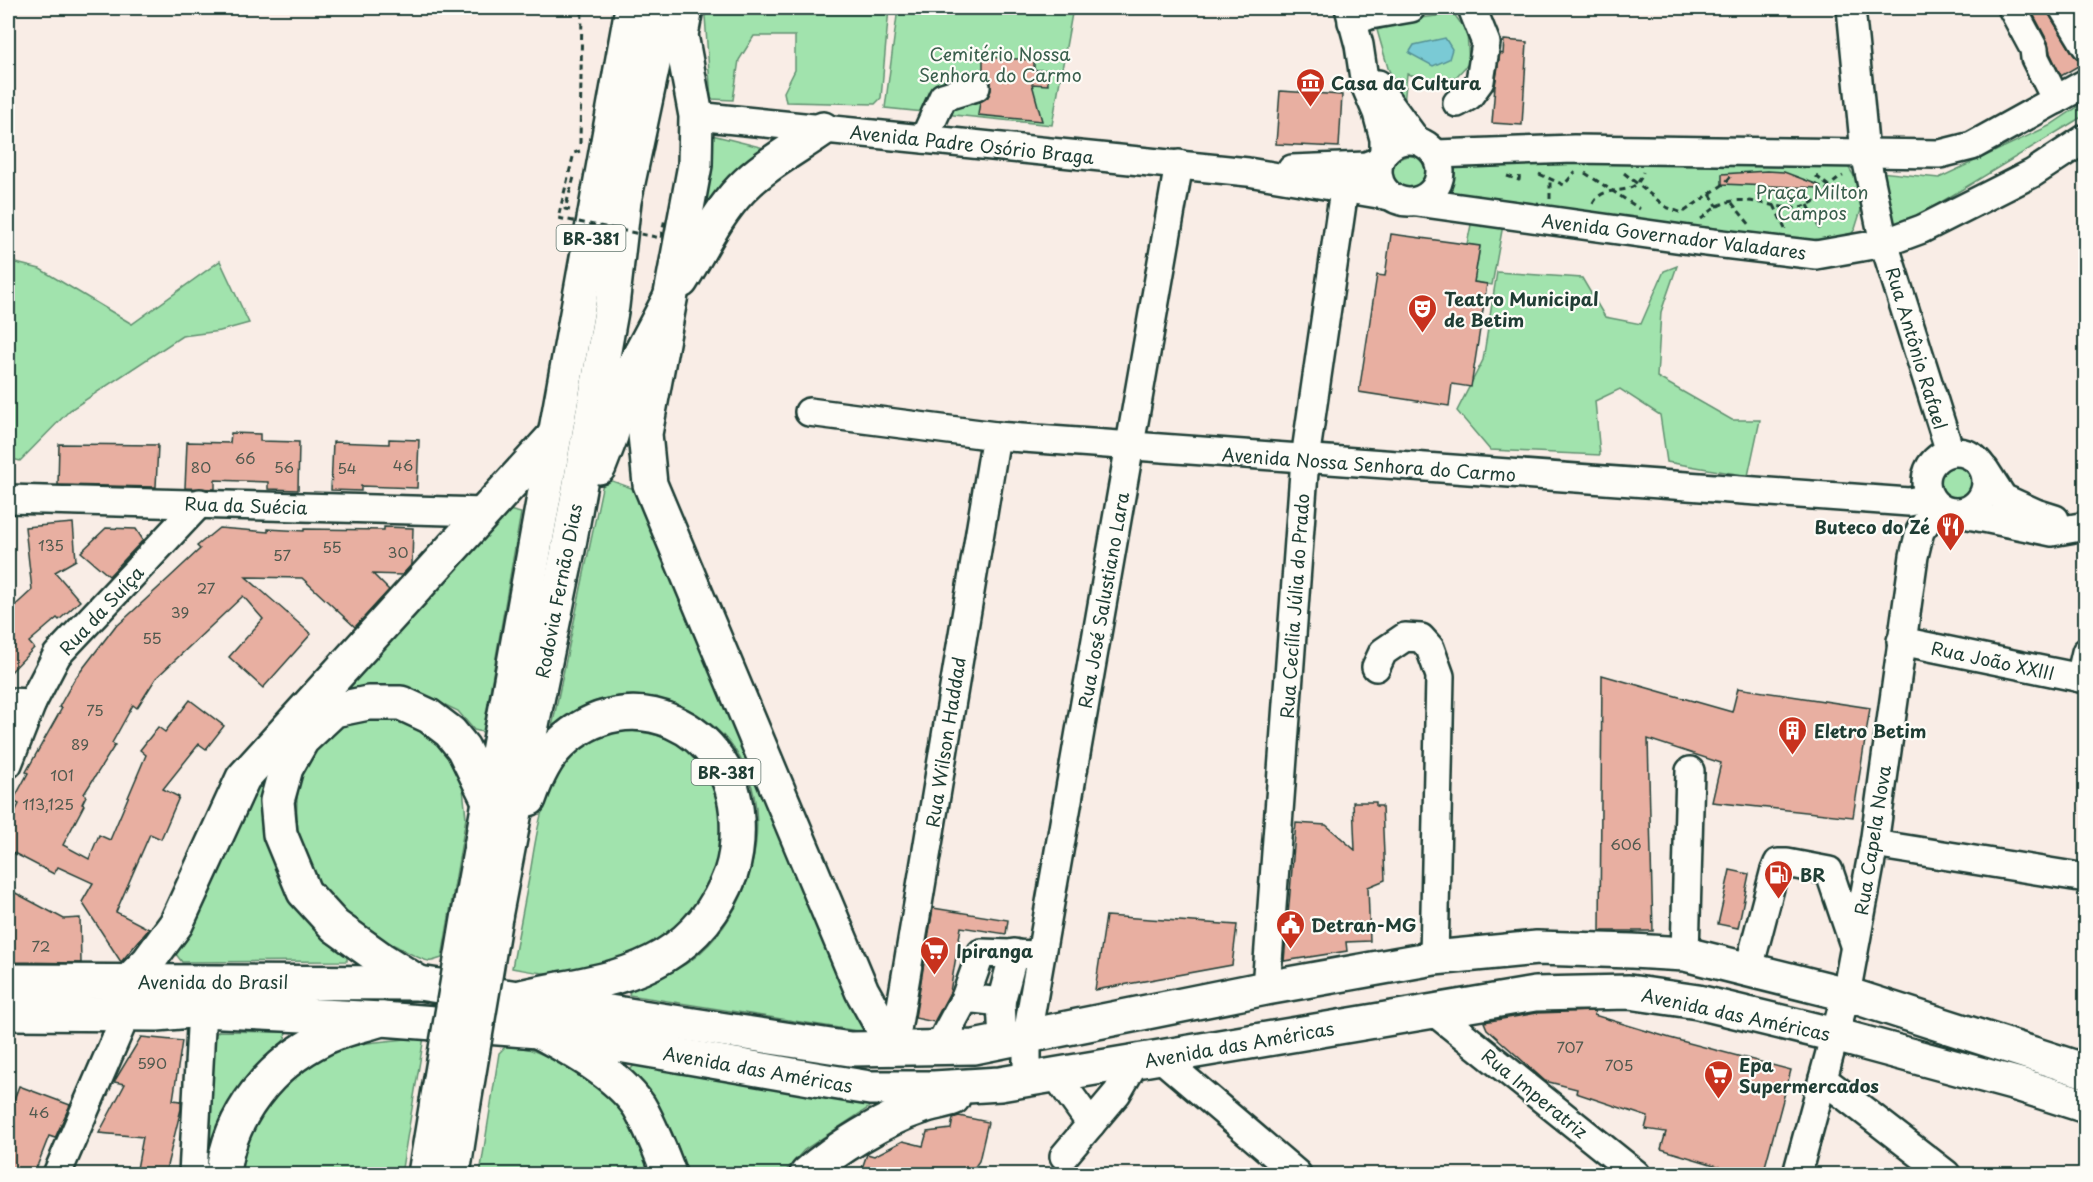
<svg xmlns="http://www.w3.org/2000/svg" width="2093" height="1182" viewBox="0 0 2093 1182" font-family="'Playpen Sans',sans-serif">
<rect width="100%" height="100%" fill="#f9ede6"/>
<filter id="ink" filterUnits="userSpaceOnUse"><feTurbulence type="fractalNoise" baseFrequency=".0167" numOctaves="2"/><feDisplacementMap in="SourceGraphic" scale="12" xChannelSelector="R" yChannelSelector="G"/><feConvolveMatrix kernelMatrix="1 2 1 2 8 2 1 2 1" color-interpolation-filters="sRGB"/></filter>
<g filter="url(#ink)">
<g fill="#a1e3ad" stroke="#609070" stroke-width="1.5">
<path d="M709 8H889L881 98 875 104 786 102 784 92 795 70V36H754L739 60 733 100 711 99 705 16Z"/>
<path d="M898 8H1073L1052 125 885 108Z"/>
<path d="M1454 14 1467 32 1469 63 1455 78 1433 80 1407 74 1404 104 1388 68 1377 30 1419 18Z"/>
<path d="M2085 102V115L1890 233 1880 172 1939 178 2049 126Z"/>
<path d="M712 135 776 151 696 236Z"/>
<circle cx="1410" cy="174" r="18"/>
<path d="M1842 157 1859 184 1861 210 1855 229 1850 236 1827 250 1436 198C1447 186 1452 175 1448 158Z"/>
<path d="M1472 220 1503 225 1492 285 1474 282 1480 247 1467 244Z"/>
<path d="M8 261 40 269 132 324 220 261 249 323 220 331 182 336 70 410 20 461 8 458Z"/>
<path d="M1677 266 1661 312 1657 377 1732 420H1760L1748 476 1667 462 1660 415 1620 389 1595 401 1600 455 1490 450 1457 411 1483 360 1497 272 1582 278 1605 317 1641 324 1664 271Z"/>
<circle cx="1958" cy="482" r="19"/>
<path d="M604 478 637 490 811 900C824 942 835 989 865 1022L864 1032 629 995 631 987C656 980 680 971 700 953 747 912 771 834 748 775 725 714 652 679 591 703 577 709 565 717 552 727Z"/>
<path d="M509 510 521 513 483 732 474 730 458 711 410 688 387 685 346 689 265 818 347 954V961L182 962 175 953 188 936 254 780 327 692Z"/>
<path d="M378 718 406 722 430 737 454 762 463 788 466 818 442 958C438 959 432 962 429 961 420 960 404 950 396 946 377 937 356 926 341 913 327 900 312 878 305 861 293 831 292 767 316 743 333 726 356 721 378 718Z"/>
<path d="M623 731C723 730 748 837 694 908 666 945 594 975 548 973 536 973 524 970 512 968 518 936 524 904 530 873 537 833 541 789 570 757 584 742 603 736 623 731Z"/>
<path d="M219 1031 286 1032 285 1039 246 1082 208 1174H200L212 1037Z"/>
<path d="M424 1037 401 1174H238C240 1164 242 1153 245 1143 262 1096 305 1054 355 1045 377 1041 401 1040 424 1037Z"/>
<path d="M506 1046 529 1049 566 1064 596 1082 631 1120 654 1174H480L499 1053Z"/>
<path d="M636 1063 879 1101 804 1150 783 1174H686C678 1134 657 1101 630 1070Z"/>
</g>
<path fill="#7acad5" stroke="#569295" stroke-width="1.5" d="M1445 38 1452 49 1449 59 1433 66 1409 53 1414 45Z"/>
<g fill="#e8afa1" stroke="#1f3d34" stroke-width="1.5">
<path d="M2030 8H2047L2050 16 2073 54 2078 59 2085 62 2061 76 2050 53 2048 42Z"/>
<path d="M1504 40 1527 42 1522 125 1492 123 1495 86 1500 53 1503 54Z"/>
<path d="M983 57 1034 60V70H1047L1048 85 1032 84 1042 121 978 115 980 102 988 97 991 90V82L983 73Z"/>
<path d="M1280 91 1342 95 1339 147 1276 144Z"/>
<path d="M1767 171 1784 172 1821 186 1820 188 1722 184V174Z"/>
<path d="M1391 234 1480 246 1474 282 1487 284 1471 387 1452 384 1449 406 1359 392 1377 275 1385 276Z"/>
<path d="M231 433 260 434V441L299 442 298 490 268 489V482L215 480V489L185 488 187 442 230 443Z"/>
<path d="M389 439 419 440 417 488 361 486V491L331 490 333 442 389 444Z"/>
<path d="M59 444 158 445 156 487 58 485Z"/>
<path d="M73 523 76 560 55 572 80 601 59 620 57 618 29 642 34 648 8 675V612L32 590 25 527Z"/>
<path d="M384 527 413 528 412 564 402 575 373 574 389 590 355 627 302 578 246 577 311 634 263 688 229 657 263 619 243 596 156 678 137 708 133 705 112 743 115 745 84 794 86 796 82 804 84 805 63 845 89 859 99 835 110 840 146 755 140 750 158 727 165 732 190 700 224 726 206 749 199 744 163 789 179 797 161 839 150 834 116 912 149 929 121 962 82 902 93 883 58 867 54 874 8 850V826L19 804 13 801 28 773 26 772 62 708 59 707 74 680 117 624 118 625 169 578 200 549 197 546 219 528 268 532V529L304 531V529L384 530Z"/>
<path d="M106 528 136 529 143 540 109 576 81 552Z"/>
<path d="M1602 675 1732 712 1738 688 1870 708 1853 817 1712 802 1721 763 1648 739 1653 931H1600Z"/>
<path d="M1353 802H1376V806H1382L1385 880 1368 887 1370 941 1346 942 1347 951 1284 961 1296 823 1326 825 1355 850Z"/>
<path d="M1730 870 1749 874 1738 928 1718 924Z"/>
<path d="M8 889 64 919 80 918 81 963 8 962Z"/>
<path d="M933 908 1008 920 1006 934 961 927 950 992 934 1022 915 1018Z"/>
<path d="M1106 916 1237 925 1232 965 1095 990Z"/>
<path d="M1595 1011 1594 1015 1670 1038 1791 1070 1763 1174H1744L1661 1149 1666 1132 1645 1129 1648 1117 1576 1093 1577 1089 1545 1081 1487 1029 1484 1022 1537 1013Z"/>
<path d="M141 1037 182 1041 173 1100 181 1101V1109L165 1174H136L143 1137 99 1133 125 1084 114 1082Z"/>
<path d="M19 1086 70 1105 55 1138 49 1136 34 1174H8V1116Z"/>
<path d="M959 1116 988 1122 979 1161 970 1174H860L867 1154 874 1156 903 1141 923 1146 927 1132 951 1129 953 1118Z"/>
</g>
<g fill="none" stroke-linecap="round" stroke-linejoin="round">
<defs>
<g id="minor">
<path d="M1349 8 1359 45 1365 85 1377 113 1384 139V152"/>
<path d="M1851 8 1865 153 1884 243 1950 452"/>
<path d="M2012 8 2034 49 2035 58 2056 100"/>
<path d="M2063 8 2086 46"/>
<path d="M1352 22 1370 15 1411 8"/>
<path d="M1378 84 1383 95 1416 140"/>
<path d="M1457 103 1469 96 1480 81 1486 43 1472 8"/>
<path d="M696 116 1248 172 1390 196"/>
<path d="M924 139 943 97 976 87"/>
<circle cx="1409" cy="171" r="31"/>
<path d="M1436 154 1574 149 1940 154 1972 146 2086 83"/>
<path d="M1292 169 1366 166 1379 161"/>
<path d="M1417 202 1697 241 1816 255 1884 243 1922 229 2033 173 2086 138"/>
<path d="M809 412 996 436 1909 502 1930 498"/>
<circle cx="1956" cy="482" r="30"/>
<path d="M1985 470 2003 498 2036 513 2055 519"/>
<path d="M8 499 485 512"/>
<path d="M1959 513 2052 532 2086 526"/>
<path d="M1901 641 2086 679"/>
<path d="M1376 667 1383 652 1405 637 1421 638 1430 648 1440 676 1434 958"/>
<path d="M2080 678 2086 652"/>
<path d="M8 702 32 703"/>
<path d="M8 764 32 703 57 655 200 503"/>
<path d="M1874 844 2086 878"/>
<path d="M1685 954 1690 771"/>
<path d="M1749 968 1774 873 1778 863H1787L1829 871 1854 945"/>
<path d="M1266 988 1305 459 1344 190"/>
<path d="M965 998 981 953 1040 955"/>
<path d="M1001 1002 1014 953"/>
<path d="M1433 1011 1636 1174"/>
<path d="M894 1048 996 436"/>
<path d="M938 1048 965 998 1001 1002 1003 1041"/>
<path d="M1161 1058 1297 1174"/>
<path d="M1055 1074 1091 1124"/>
<path d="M1027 1078V1036L1032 1006 1179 164"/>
<path d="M1823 1079 1946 1174"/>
<path d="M1064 1156 1117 1093 1135 1062"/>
<path d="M57 1174 126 1015"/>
<path d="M193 1174 202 1010"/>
<path d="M1797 1174 1846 994 1874 844 1914 556 1920 531 1938 507"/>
</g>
<g id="major">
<path d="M686 8 681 35 696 116 695 165 645 434 650 484 862 991 894 1048"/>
<path d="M681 281C700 251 716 215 741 189 764 165 796 148 823 129"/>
<path d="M8 981 419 983 850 1049 974 1047 1266 988 1434 958 1537 948 1632 951 1685 954 1846 994 2086 1071"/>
<path d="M8 1013 157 1014 202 1010 382 1019 538 1031 827 1081 870 1088H934L1000 1084 1535 994 1629 992 1698 1002 1835 1035 2020 1085 2086 1106"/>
<path d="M807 1174C835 1149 884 1119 921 1107 931 1103 942 1102 953 1098"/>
</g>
<g id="highway">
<path d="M599 467 611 436 625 383 670 298"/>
<path d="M471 902 632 8"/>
<path d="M495 917 527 749 568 550 612 306 624 201 665 8"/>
<path d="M129 981 148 962 176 924 243 778 555 435"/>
<path d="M419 983 381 959 335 926 304 892 280 834 277 801 286 768 302 740 334 710 368 703H401L429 716 450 732 463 748 490 803"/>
<path d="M517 998C568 985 617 984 664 956 697 936 718 908 731 873 737 855 738 837 737 819 733 726 629 678 560 744 545 758 536 779 529 799"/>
<path d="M538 1031C571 1049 617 1074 639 1106 648 1121 663 1157 669 1174"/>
<path d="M223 1174C229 1115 271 1064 324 1038 342 1029 363 1025 382 1019"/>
<path d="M425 1174 437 1102"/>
<path d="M453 1174 464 1102"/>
</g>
</defs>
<use href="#minor" stroke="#1f3d34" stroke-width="32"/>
<use href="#major" stroke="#1f3d34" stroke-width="38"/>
<use href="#highway" stroke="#1f3d34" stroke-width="38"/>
<g stroke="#1f3d34" stroke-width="3" stroke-dasharray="6 4.5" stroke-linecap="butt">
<path d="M580 144 582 8"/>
<path d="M1585 173 1640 209"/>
<path d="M1624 173 1666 207 1682 213 1724 184 1732 175"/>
<path d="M1539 174 1564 185 1575 172"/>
<path d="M1507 176 1519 180 1520 172"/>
<path d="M1816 176 1840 195 1852 201"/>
<path d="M1710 194 1718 207"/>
<path d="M1550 199V179"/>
<path d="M1732 203 1750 225"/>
<path d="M1593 204C1604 180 1635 202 1643 172"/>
<path d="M1774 205 1785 229"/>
<path d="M1808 205 1821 231"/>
<path d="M570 210 565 209 574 177"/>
<path d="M1701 219C1707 215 1713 208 1720 205 1748 191 1780 215 1807 205 1821 200 1829 183 1843 176"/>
</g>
<use href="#minor" stroke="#fdfcf7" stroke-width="27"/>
<use href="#major" stroke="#fdfcf7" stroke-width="33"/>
<use href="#highway" stroke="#fdfcf7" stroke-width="33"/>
<defs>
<g id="highway-bridge">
<path d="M437 1102 471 902"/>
<path d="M464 1102 495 917"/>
</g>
</defs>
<use href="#highway-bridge" stroke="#1f3d34" stroke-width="38" stroke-linecap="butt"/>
<path stroke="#1f3d34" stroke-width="3" stroke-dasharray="6 4.5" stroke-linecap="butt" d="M580 151 574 153 558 218 661 238 665 218"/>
<use href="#highway-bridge" stroke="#fdfcf7" stroke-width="33"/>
</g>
</g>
<defs>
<symbol id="museum-pin" viewBox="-11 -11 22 30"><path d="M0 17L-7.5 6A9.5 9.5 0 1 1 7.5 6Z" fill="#c8321e" stroke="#fdfcf7"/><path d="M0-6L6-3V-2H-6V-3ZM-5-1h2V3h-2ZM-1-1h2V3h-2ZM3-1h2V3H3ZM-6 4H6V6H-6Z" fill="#fff"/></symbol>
<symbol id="theatre-pin" viewBox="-11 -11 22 30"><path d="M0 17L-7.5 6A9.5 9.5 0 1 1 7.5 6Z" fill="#c8321e" stroke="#fdfcf7"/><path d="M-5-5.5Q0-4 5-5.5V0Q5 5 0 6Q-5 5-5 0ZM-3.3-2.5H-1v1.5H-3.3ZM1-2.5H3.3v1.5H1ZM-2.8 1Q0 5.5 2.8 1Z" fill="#fff"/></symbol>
<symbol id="restaurant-pin" viewBox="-11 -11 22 30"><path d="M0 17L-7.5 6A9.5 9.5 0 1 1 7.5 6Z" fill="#c8321e" stroke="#fdfcf7"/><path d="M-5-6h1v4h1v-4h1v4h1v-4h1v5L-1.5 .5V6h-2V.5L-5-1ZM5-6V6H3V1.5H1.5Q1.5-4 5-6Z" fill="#fff"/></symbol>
<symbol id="building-pin" viewBox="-11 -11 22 30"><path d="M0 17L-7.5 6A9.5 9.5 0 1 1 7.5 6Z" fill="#c8321e" stroke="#fdfcf7"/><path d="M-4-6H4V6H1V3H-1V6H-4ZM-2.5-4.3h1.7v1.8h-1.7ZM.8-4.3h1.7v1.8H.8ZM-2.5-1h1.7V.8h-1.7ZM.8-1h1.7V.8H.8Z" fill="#fff"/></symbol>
<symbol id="fuel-pin" viewBox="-11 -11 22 30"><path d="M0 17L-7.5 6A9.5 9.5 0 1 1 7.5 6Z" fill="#c8321e" stroke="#fdfcf7"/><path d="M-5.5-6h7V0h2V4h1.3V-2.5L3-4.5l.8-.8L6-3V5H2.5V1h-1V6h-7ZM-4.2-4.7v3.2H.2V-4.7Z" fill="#fff"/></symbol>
<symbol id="civic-pin" viewBox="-11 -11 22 30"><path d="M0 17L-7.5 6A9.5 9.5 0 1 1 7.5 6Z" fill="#c8321e" stroke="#fdfcf7"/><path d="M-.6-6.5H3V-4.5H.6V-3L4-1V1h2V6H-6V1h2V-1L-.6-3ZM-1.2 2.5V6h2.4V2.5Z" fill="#fff"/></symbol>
<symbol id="supermarket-pin" viewBox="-11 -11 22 30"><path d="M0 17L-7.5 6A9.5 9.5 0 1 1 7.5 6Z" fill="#c8321e" stroke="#fdfcf7"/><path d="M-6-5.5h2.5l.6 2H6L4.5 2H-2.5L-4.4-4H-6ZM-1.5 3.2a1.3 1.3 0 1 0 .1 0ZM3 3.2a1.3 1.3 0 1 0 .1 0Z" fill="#fff"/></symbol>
</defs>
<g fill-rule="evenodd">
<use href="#museum-pin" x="1294" y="66" width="33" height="45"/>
<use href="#theatre-pin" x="1406" y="292" width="33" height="45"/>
<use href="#restaurant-pin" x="1934" y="510" width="33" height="45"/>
<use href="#building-pin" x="1776" y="714" width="33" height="45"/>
<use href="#fuel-pin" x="1762" y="858" width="33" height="45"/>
<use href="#civic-pin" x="1274" y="908" width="33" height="45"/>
<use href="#supermarket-pin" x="918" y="934" width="33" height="45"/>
<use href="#supermarket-pin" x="1702" y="1058" width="33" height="45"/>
</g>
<g text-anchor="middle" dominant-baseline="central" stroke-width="4.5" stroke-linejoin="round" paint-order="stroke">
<g font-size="15" fill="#515a4f">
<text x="245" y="457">66</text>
<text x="403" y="464">46</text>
<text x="201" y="466">80</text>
<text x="284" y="466">56</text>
<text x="347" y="467">54</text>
<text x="51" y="544">135</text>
<text x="332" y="546">55</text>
<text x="398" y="551">30</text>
<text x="282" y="554">57</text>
<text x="206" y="587">27</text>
<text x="180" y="611">39</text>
<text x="152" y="637">55</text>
<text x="95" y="709">75</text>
<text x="80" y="743">89</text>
<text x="62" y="774">101</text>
<text x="48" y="803">113,125</text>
<text x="1626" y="843">606</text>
<text x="41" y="945">72</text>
<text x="1570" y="1046">707</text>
<text x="152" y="1062">590</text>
<text x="1619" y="1064">705</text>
<text x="39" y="1111">46</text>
</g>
<g fill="#fdfcf7" stroke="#62766e" stroke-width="1.5">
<rect x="556.5" y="225" width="69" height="26" rx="4.5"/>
<rect x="691.5" y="759" width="69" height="26" rx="4.5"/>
</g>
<g font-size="16" font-weight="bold" fill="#1f3d34">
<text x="591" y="238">BR-381</text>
<text x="726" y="772">BR-381</text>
</g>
<g font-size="18" fill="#395e4c" stroke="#fdfcf7">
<text x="1000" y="53">Cemitério Nossa<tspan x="1000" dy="21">Senhora do Carmo</tspan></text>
<text x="1812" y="191">Praça Milton<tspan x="1812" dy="21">Campos</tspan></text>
</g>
<g font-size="18" font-weight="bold" fill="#1f3d34" stroke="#fdfcf7" text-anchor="start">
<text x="1331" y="82">Casa da Cultura</text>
<text x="1444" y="298">Teatro Municipal<tspan x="1444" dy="21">de Betim</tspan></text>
<text x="1930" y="526" text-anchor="end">Buteco do Zé</text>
<text x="1814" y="730">Eletro Betim</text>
<text x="1800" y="874">BR</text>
<text x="1311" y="924">Detran-MG</text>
<text x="956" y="950">Ipiranga</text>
<text x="1739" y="1064">Epa<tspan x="1739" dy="21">Supermercados</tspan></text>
</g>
<g font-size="18" fill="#1f3d34" stroke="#fdfcf7">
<text transform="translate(972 144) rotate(6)">Avenida Padre Osório Braga</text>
<text transform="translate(1674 236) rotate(7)">Avenida Governador Valadares</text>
<text transform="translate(1917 348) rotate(73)">Rua Antônio Rafael</text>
<text transform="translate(1369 464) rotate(4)">Avenida Nossa Senhora do Carmo</text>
<text transform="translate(246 505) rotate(2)">Rua da Suécia</text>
<text transform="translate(558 591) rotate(-79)">Rodovia Fernão Dias</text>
<text transform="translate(1103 600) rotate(-80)">Rua José Salustiano Lara</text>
<text transform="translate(1294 606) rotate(-86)">Rua Cecília Júlia do Prado</text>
<text transform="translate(101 610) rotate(-47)">Rua da Suíça</text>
<text transform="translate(1993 660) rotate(12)">Rua João XXIII</text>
<text transform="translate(945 742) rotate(-81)">Rua Wilson Haddad</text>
<text transform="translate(1872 840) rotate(-81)">Rua Capela Nova</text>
<text x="213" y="981">Avenida do Brasil</text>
<text transform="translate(1736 1014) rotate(12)">Avenida das Américas</text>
<text transform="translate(1239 1044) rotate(-10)">Avenida das Américas</text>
<text transform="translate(758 1069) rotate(10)">Avenida das Américas</text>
<text transform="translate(1535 1093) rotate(39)">Rua Imperatriz</text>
</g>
</g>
<rect width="2093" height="1182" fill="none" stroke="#fdfcf7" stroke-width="30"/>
<rect x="15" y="15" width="2063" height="1152" fill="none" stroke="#1f3d34" stroke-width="2" filter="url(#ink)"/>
</svg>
